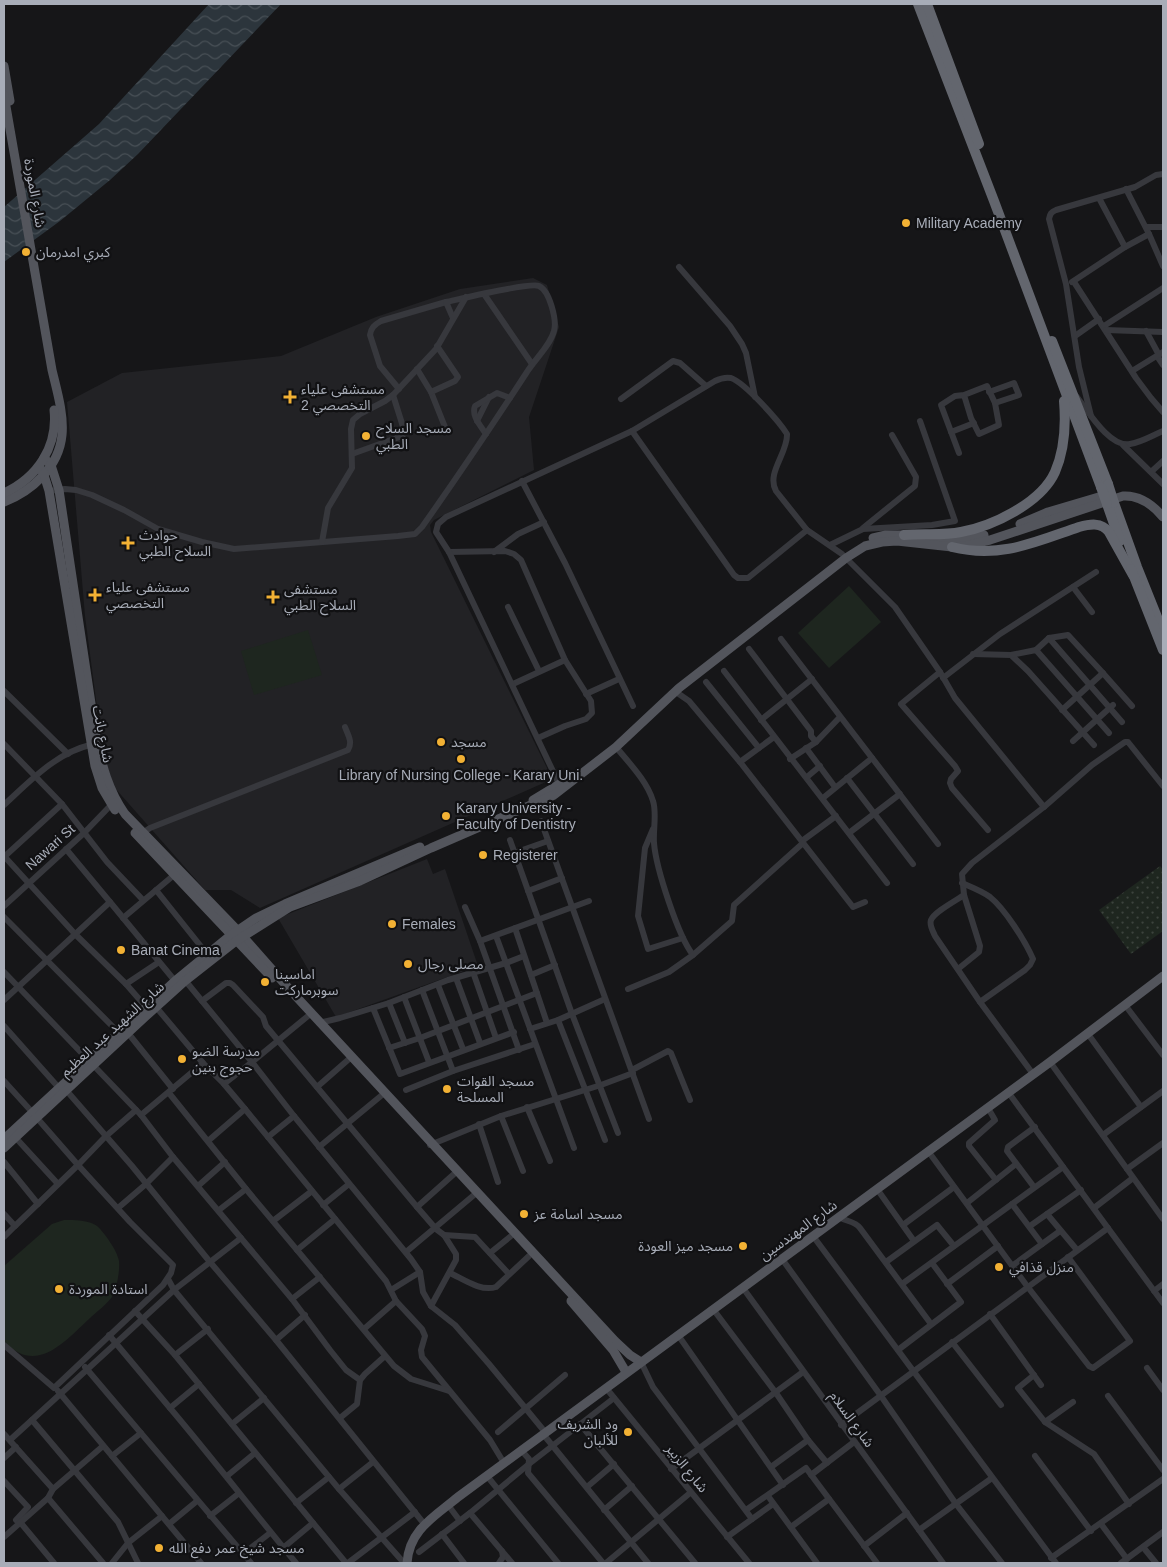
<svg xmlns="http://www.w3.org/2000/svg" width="1167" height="1567" viewBox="0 0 1167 1567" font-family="Arial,'Noto Sans Arabic',sans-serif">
<defs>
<pattern id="grass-dots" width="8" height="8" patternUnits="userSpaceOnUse" patternTransform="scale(1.25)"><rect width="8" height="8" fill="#1e261f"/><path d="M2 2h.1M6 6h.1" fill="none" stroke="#3c433d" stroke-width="1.8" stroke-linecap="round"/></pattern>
<pattern id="water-waves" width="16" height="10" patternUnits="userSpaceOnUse" patternTransform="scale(1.25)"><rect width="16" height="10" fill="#2c353c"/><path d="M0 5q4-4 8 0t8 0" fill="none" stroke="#485056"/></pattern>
</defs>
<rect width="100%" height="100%" fill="#161618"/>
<g fill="#222225">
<path d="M533 278 547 285 559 327 529 417 534 470 434 520 430 525 431 532 547 768 548 781 260 908 231 890H205L114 787 103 753 85 616 67 402 122 373 281 356 376 317 460 289Z"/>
<path d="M427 859 433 874 445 869 478 966 336 1017 278 918Z"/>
</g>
<path fill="url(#grass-dots)" d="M1160 866 1163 870V931L1131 954 1099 910Z"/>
<g fill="#1e261f">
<path d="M849 586 881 622 829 668 798 633Z"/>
<path d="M308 630 322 675 254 695 241 651Z"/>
<path d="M64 1220C74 1220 89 1220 97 1226 104 1232 118 1252 119 1261 120 1270 117 1287 113 1295 110 1302 95 1313 89 1319 64 1342 36 1376 4 1341V1266L52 1224Z"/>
</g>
<path fill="url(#water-waves)" d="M209 4H281L138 154 110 180 60 221 4 262V207L99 124Z"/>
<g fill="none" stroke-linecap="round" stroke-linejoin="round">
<g stroke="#37383d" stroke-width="6">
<path d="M1126 189 1149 234 1163 266"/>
<path d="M1099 198 1125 247"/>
<path d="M1146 227H1163"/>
<path d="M679 267 730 326 742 344 746 353 755 397"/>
<path d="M1072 282 1125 247 1149 234"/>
<path d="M1074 282 1136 378 1151 398 1163 412"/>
<path d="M484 294 532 364"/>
<path d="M1104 326 1163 288"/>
<path d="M1106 330 1163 332"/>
<path d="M1146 331 1159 355"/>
<path d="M1075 336 1099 319"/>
<path d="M437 346 458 377 455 381 431 392 445 427"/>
<path d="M1157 356 1163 365"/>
<path d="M417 369 431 392"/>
<path d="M1132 371 1163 352"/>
<path d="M399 389 380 366 370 335C371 328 374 325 381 321L446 302"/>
<path d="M989 392 1014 383 1019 395 995 403"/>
<path d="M1077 397C1088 411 1110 448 1130 444 1142 442 1153 435 1163 431"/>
<path d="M621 399 673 361 680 363 706 386"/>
<path d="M1091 416 1079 367 1066 284 1049 219C1050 214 1051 212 1056 210L1135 187 1156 175 1163 174"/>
<path d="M477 421 489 397"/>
<path d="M632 431 734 575 738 578H748L807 530 842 554 895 607 940 672 955 698 1044 807 972 863 962 874 964 895 980 946 979 952 958 969"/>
<path d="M951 432 974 423"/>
<path d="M486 434C481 426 471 416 475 406L497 393 510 398"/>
<path d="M1123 445 1163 484"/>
<path d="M959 453 941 405 955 396 964 395 987 386 995 403 999 425 979 434 971 418 964 395"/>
<path d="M352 454 402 436 405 433 393 395"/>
<path d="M1151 472 1163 461"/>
<path d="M522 481 565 563 633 706"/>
<path d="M49 491 65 489 76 490 92 495 124 510 158 529 202 542 234 549 398 536 415 534 422 527C458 476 493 424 527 372 535 359 550 346 554 331 557 321 550 291 539 286 530 282 460 299 446 302L453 318"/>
<path d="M863 528 915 486 916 477 892 435"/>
<path d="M322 542 328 508 352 468 351 429 353 420 360 414 385 401 393 395 436 349 466 297"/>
<path d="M830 545 863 529 932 525 955 521 920 421"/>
<path d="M449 552 505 551 514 554 521 560 565 660 591 701 592 713 586 719 565 726 538 738"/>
<path d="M494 552 518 534 544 522"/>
<path d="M1073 587 1092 612"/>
<path d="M508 607 539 671"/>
<path d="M1049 638 1068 635 1102 672 1132 706"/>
<path d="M781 639 938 844"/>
<path d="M749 649 811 731V736L816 742"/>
<path d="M1036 650 1049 638 1122 722"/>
<path d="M973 654 1011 655 1028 671 1094 745"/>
<path d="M1011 655 1036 650 1109 733"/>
<path d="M724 671 887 883"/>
<path d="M940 672 901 704 955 766 958 771 951 779 950 783 952 788 988 830"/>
<path d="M943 678 1000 634 1096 572"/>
<path d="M706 682 759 748"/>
<path d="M513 684 565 660"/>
<path d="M4 691 68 754"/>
<path d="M676 692 689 701 740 762 853 907 865 902"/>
<path d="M586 694 619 679"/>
<path d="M1062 710 1103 673"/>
<path d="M761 720 812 679"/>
<path d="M1073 741 1113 705"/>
<path d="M4 744 62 804 107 862 143 900"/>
<path d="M616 747C629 763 647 781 653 801 657 813 653 829 654 843 656 868 678 936 693 955"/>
<path d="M806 748 835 787"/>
<path d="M790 759 816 742 840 717"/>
<path d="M740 762 774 737"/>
<path d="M807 777 820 766"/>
<path d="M847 778 913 864"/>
<path d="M560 786 449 552 436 532 438 524 446 517 632 431 715 381C721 378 725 377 731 378 745 383 779 421 787 434 788 453 766 473 776 491L807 530"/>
<path d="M823 798 872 758"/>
<path d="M4 805C29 782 56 753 90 745"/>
<path d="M1044 807 1092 765 1125 742H1128L1163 786"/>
<path d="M541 821 649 1119"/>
<path d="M653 829 645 848 638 916 648 949 683 938"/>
<path d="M849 833 900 794"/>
<path d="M141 834 150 828 348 750C353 742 348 735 345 727"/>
<path d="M510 840 572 1014 618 1133"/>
<path d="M802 841 836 816"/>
<path d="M514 853 548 841"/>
<path d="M4 856 75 934 126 984 146 1007"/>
<path d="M4 857 62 804"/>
<path d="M962 883C971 887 982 891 990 897 1005 909 1025 941 1033 959L1030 965 1025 970 980 1002"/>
<path d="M156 890 207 954"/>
<path d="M528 891 562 878"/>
<path d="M964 895C957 900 934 912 931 920 929 925 933 931 935 936L980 1002 1033 1074"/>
<path d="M110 902 175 981"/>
<path d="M4 906 84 833 111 805"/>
<path d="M465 907 480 941 519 1050"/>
<path d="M4 917 118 1032"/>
<path d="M123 918 174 875"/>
<path d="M515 928 547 1023"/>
<path d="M496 936 574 1148"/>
<path d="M480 941 589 901"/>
<path d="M4 972 141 1115 173 1157 292 1299 330 1350 346 1370 360 1380"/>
<path d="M473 972 496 1038"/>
<path d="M531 975 555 965"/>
<path d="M456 978 480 1043"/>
<path d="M184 979 252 1062 308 1016"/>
<path d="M126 984 159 962"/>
<path d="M438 985 463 1049"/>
<path d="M628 989 669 972 693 955 732 921 734 905 803 843"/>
<path d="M422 990 453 1071"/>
<path d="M404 997 429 1062"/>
<path d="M4 1000 110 902 66 849"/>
<path d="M202 1001 226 983H230L233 985 263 1017 266 1026 417 1207 436 1229 444 1235 456 1254V1260L431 1306"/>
<path d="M389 1003 405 1043"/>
<path d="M1125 1005 1163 1055"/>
<path d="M156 1007 203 1063 224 1084 245 1109 386 1281 396 1301 422 1329 425 1336 421 1350 422 1357 490 1440 504 1463"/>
<path d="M373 1008 400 1074 514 1032"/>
<path d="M558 1020 605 1140"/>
<path d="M319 1023 340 1018 389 1003 448 980 506 963 524 956"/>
<path d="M4 1026 59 1088"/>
<path d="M530 1029 558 1020 605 999"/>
<path d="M128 1033 173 1089"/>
<path d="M1088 1034 1141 1107"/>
<path d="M389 1048 420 1038 537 993"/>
<path d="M1050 1062 1163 1219"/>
<path d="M632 1070 668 1051 671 1053 690 1100"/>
<path d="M4 1081 32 1112"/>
<path d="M224 1084 252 1062 294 1116 411 1259 420 1272 423 1292 431 1306 455 1325 489 1364 545 1432"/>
<path d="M317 1087 349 1059"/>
<path d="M66 1090 132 1166 210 1262 276 1340 425 1525"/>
<path d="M406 1090 453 1071 535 1044"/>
<path d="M1008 1092 1163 1303"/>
<path d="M169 1093 246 1189 394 1366 411 1379 449 1391"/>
<path d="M527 1107 550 1161"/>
<path d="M988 1108 995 1120 969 1143V1146L996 1180"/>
<path d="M141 1115 203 1063"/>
<path d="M501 1116 523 1171"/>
<path d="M479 1124 498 1182"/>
<path d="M1103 1135 1163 1091"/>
<path d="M15 1137 58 1184"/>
<path d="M268 1137 294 1116"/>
<path d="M208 1141 245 1109"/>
<path d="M430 1145 501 1116 601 1085 633 1073"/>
<path d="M319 1147 382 1095"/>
<path d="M928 1151 1027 1286 1089 1366 1093 1368 1130 1341 1068 1257"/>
<path d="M4 1162 38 1204"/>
<path d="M1127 1169 1163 1143"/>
<path d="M198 1186 225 1162"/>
<path d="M1034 1187 1007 1151 1008 1147 1035 1127"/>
<path d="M877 1189 914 1241"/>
<path d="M967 1203 1016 1164"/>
<path d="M1012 1204 1042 1244"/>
<path d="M323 1205 349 1184"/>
<path d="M417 1207 454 1174"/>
<path d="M118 1208 146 1184 173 1157"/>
<path d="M1094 1208 1133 1178"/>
<path d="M219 1210 246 1189"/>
<path d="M4 1214 15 1226 4 1237"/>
<path d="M1047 1214 1077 1250"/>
<path d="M839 1217C847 1222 855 1221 860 1228L931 1324"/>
<path d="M273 1221 312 1191"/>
<path d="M903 1225 954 1187"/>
<path d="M15 1226 78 1165 37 1118"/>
<path d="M1030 1226 1081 1190"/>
<path d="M444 1235 475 1237 509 1274"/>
<path d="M813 1236 1056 1563"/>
<path d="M297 1250 335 1219"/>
<path d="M406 1252 474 1195"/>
<path d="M490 1253 511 1236"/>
<path d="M782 1259 881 1396 956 1504 1002 1563"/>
<path d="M886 1262 937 1225 954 1246"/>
<path d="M1012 1266 1060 1231"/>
<path d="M450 1273C463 1279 481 1292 496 1287L529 1256"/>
<path d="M168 1279 174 1290 339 1489 404 1563"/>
<path d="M902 1284 1063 1167"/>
<path d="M947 1284 998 1246"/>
<path d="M743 1288 943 1563"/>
<path d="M391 1290 420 1272"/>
<path d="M1154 1291 1163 1284"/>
<path d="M292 1299 320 1277"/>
<path d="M713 1309 776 1393 808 1440 827 1463"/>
<path d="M135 1311 175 1355 346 1563"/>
<path d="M990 1314 1041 1385"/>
<path d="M364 1329 396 1301"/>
<path d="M109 1335 170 1408"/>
<path d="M678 1335 783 1485"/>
<path d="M276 1340 305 1315"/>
<path d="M952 1342 1001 1405"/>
<path d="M4 1345 54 1388 163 1285 171 1273 173 1265 130 1222 78 1165 105 1137 136 1110"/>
<path d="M898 1350 961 1302 932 1263"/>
<path d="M175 1355 208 1329"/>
<path d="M641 1362 653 1387 752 1519"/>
<path d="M85 1367 251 1563"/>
<path d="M1147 1368 1163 1390"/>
<path d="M1034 1375 1018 1388 1045 1422 1073 1402"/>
<path d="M199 1384 170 1408C213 1459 254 1512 296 1563"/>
<path d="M606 1388 749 1563"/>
<path d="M58 1391 201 1563"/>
<path d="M1108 1396 1163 1470"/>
<path d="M340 1418 357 1404 360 1380 365 1374 385 1356"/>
<path d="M32 1420 118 1522 138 1563"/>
<path d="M1045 1422 1094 1454 1129 1504"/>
<path d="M232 1424 264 1398"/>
<path d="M580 1424 695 1563"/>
<path d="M841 1425 1108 1228"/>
<path d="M498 1432 565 1375"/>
<path d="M4 1434 53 1489"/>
<path d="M543 1434 648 1563"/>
<path d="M10 1440 174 1290 241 1238"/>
<path d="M521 1450 529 1459 528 1473 603 1563"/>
<path d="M112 1456 141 1433"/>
<path d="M1035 1456 1091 1531"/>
<path d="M4 1458 16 1447"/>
<path d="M771 1467 808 1440"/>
<path d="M671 1469 803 1372"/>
<path d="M811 1475 854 1442"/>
<path d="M227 1476 255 1453"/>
<path d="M487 1476 558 1563"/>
<path d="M4 1481 28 1507 16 1520"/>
<path d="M587 1487 614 1464"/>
<path d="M339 1489 373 1462"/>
<path d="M768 1496 817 1563"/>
<path d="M48 1498 103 1563"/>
<path d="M296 1503 329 1477"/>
<path d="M448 1505 460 1521"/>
<path d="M604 1510 632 1486"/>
<path d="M746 1510 806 1468 877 1563"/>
<path d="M470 1513 512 1563"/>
<path d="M210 1516 238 1494"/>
<path d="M20 1522 54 1563"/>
<path d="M169 1524 197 1501"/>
<path d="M1101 1524 1127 1559"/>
<path d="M791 1527 829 1499"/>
<path d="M919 1530 992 1478"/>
<path d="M442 1534 464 1563"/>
<path d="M4 1537 48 1498 53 1489 103 1446"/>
<path d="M727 1537 773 1504"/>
<path d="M864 1546 907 1513"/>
<path d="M1143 1547 1156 1563"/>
<path d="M283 1548 313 1523"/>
<path d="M419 1552 470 1513 529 1464 614 1398"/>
<path d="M243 1554 270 1533"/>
<path d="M1051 1558 1163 1479"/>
<path d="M112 1563 128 1543 162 1516"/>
<path d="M348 1563 415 1512"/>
<path d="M499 1563 503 1557 502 1551"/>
<path d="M606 1563 690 1493"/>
<path d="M1121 1563 1163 1532"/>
</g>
<g stroke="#53555c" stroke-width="9">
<path d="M4 66 10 101"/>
<path d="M4 95 52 370C57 391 64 414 62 435 59 467 32 491 4 502"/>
<path d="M44 458 51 465 59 490 96 737C102 765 108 790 125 814L238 931 291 991 615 1341 630 1355 641 1362"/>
<path d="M39 466 44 475 49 491 95 766 102 788 115 810"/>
<path d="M4 493C37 478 58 447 54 410"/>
<path d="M1020 524 1048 512 1102 496"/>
<path d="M873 538 886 535H904"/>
<path d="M922 538 955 540 984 535"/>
<path d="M533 800 561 783"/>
<path d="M135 833 272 978"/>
<path d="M4 1139 175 981 231 935 256 918 285 904 420 847"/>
<path d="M4 1148 145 1017 185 981 236 941 290 907 360 881 431 848 554 795 616 747 679 688 846 558 865 546 882 542 897 541 952 547 965 546 990 540 1123 496C1140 495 1153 505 1163 517"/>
<path d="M571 1301 613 1350 626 1372"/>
<path d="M407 1563C409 1530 434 1517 458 1497L1050 1062 1163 976"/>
</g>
<g stroke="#63666e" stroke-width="10">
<path d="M918 4 994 201 1101 487"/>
<path d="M927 4 979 144"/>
<path d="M1052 341 1108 484"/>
<path d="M1114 503 1137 567 1163 632"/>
<path d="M1107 504 1120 541"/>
<path d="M904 535C923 533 942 536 961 532 993 526 1041 503 1055 472 1065 449 1066 425 1064 401"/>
<path d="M952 547C1000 559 1035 542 1079 527 1090 524 1101 522 1109 532L1133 575"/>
<path d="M1131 569 1163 650"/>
</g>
<g stroke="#63666e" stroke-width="10">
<path d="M1108 484 1114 503"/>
<path d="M1101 487 1107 504"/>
</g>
</g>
<g fill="#f2b134" stroke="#111113" stroke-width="2">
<circle cx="906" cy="223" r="5"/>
<circle cx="26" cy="252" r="5"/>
<path d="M287.5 389.5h5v5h5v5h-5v5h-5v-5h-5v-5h5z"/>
<circle cx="366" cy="436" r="5"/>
<path d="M125.5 535.5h5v5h5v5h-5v5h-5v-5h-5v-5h5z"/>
<path d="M92.5 587.5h5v5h5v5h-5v5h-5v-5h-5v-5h5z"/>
<path d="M270.5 589.5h5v5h5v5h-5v5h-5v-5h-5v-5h5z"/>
<circle cx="441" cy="742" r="5"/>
<circle cx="461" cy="759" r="5"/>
<circle cx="446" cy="816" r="5"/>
<circle cx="483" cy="855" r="5"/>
<circle cx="392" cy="924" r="5"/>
<circle cx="121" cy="950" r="5"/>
<circle cx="408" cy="964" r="5"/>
<circle cx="265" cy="982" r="5"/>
<circle cx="182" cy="1059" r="5"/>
<circle cx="447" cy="1089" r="5"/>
<circle cx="524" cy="1214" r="5"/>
<circle cx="743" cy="1246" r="5"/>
<circle cx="999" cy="1267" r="5"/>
<circle cx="59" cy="1289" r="5"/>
<circle cx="628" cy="1432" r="5"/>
<circle cx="159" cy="1548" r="5"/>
</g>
<g text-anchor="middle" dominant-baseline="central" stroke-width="4.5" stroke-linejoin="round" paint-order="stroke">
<g font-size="14" fill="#a8adb8" stroke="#111113">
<text transform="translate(35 193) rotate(80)">شارع الموردة</text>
<text transform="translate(103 734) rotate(79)">شارع بانت</text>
<text transform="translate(50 847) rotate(-42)">Nawari St</text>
<text transform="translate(112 1029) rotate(-42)">شارع الشهيد عبد العظيم</text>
<text transform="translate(798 1230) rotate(-36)">شارع المهندسين</text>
<text transform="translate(852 1419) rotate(54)">شارع السلام</text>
<text transform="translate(687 1468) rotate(51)">شارع الزبير</text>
</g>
<g font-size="14" fill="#a8adb8" stroke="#111113" text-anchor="start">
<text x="916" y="223">Military Academy</text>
<text x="36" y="252">كبري امدرمان</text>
<text x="301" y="389">مستشفى علياء<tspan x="301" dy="16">التخصصي 2</tspan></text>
<text x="376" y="428">مسجد السلاح<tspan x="376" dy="16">الطبي</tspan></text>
<text x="139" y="535">حوادث<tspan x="139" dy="16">السلاح الطبي</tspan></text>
<text x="106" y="587">مستشفى علياء<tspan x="106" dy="16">التخصصي</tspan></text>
<text x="284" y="589">مستشفى<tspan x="284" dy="16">السلاح الطبي</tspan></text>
<text x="451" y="742">مسجد</text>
<text x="461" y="775" text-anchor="middle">Library of Nursing College - Karary Uni.</text>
<text x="456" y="808">Karary University -<tspan x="456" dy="16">Faculty of Dentistry</tspan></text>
<text x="493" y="855">Registerer</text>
<text x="402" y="924">Females</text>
<text x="131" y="950">Banat Cinema</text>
<text x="418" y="964">مصلى رجال</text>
<text x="275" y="974">اماسينا<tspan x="275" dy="16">سوبرماركت</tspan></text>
<text x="192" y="1051">مدرسة الضو<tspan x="192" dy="16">حجوج بنين</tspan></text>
<text x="457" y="1081">مسجد القوات<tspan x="457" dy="16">المسلحة</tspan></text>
<text x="534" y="1214">مسجد اسامة عز</text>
<text x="733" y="1246" text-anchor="end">مسجد ميز العودة</text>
<text x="1009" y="1267">منزل قذافي</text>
<text x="69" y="1289">استادة الموردة</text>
<text x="618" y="1424" text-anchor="end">ود الشريف<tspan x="618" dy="16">للألبان</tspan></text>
<text x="169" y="1548">مسجد شيخ عمر دفع الله</text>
</g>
</g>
<rect width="1167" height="1567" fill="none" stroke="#a8adb8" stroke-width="10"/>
</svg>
